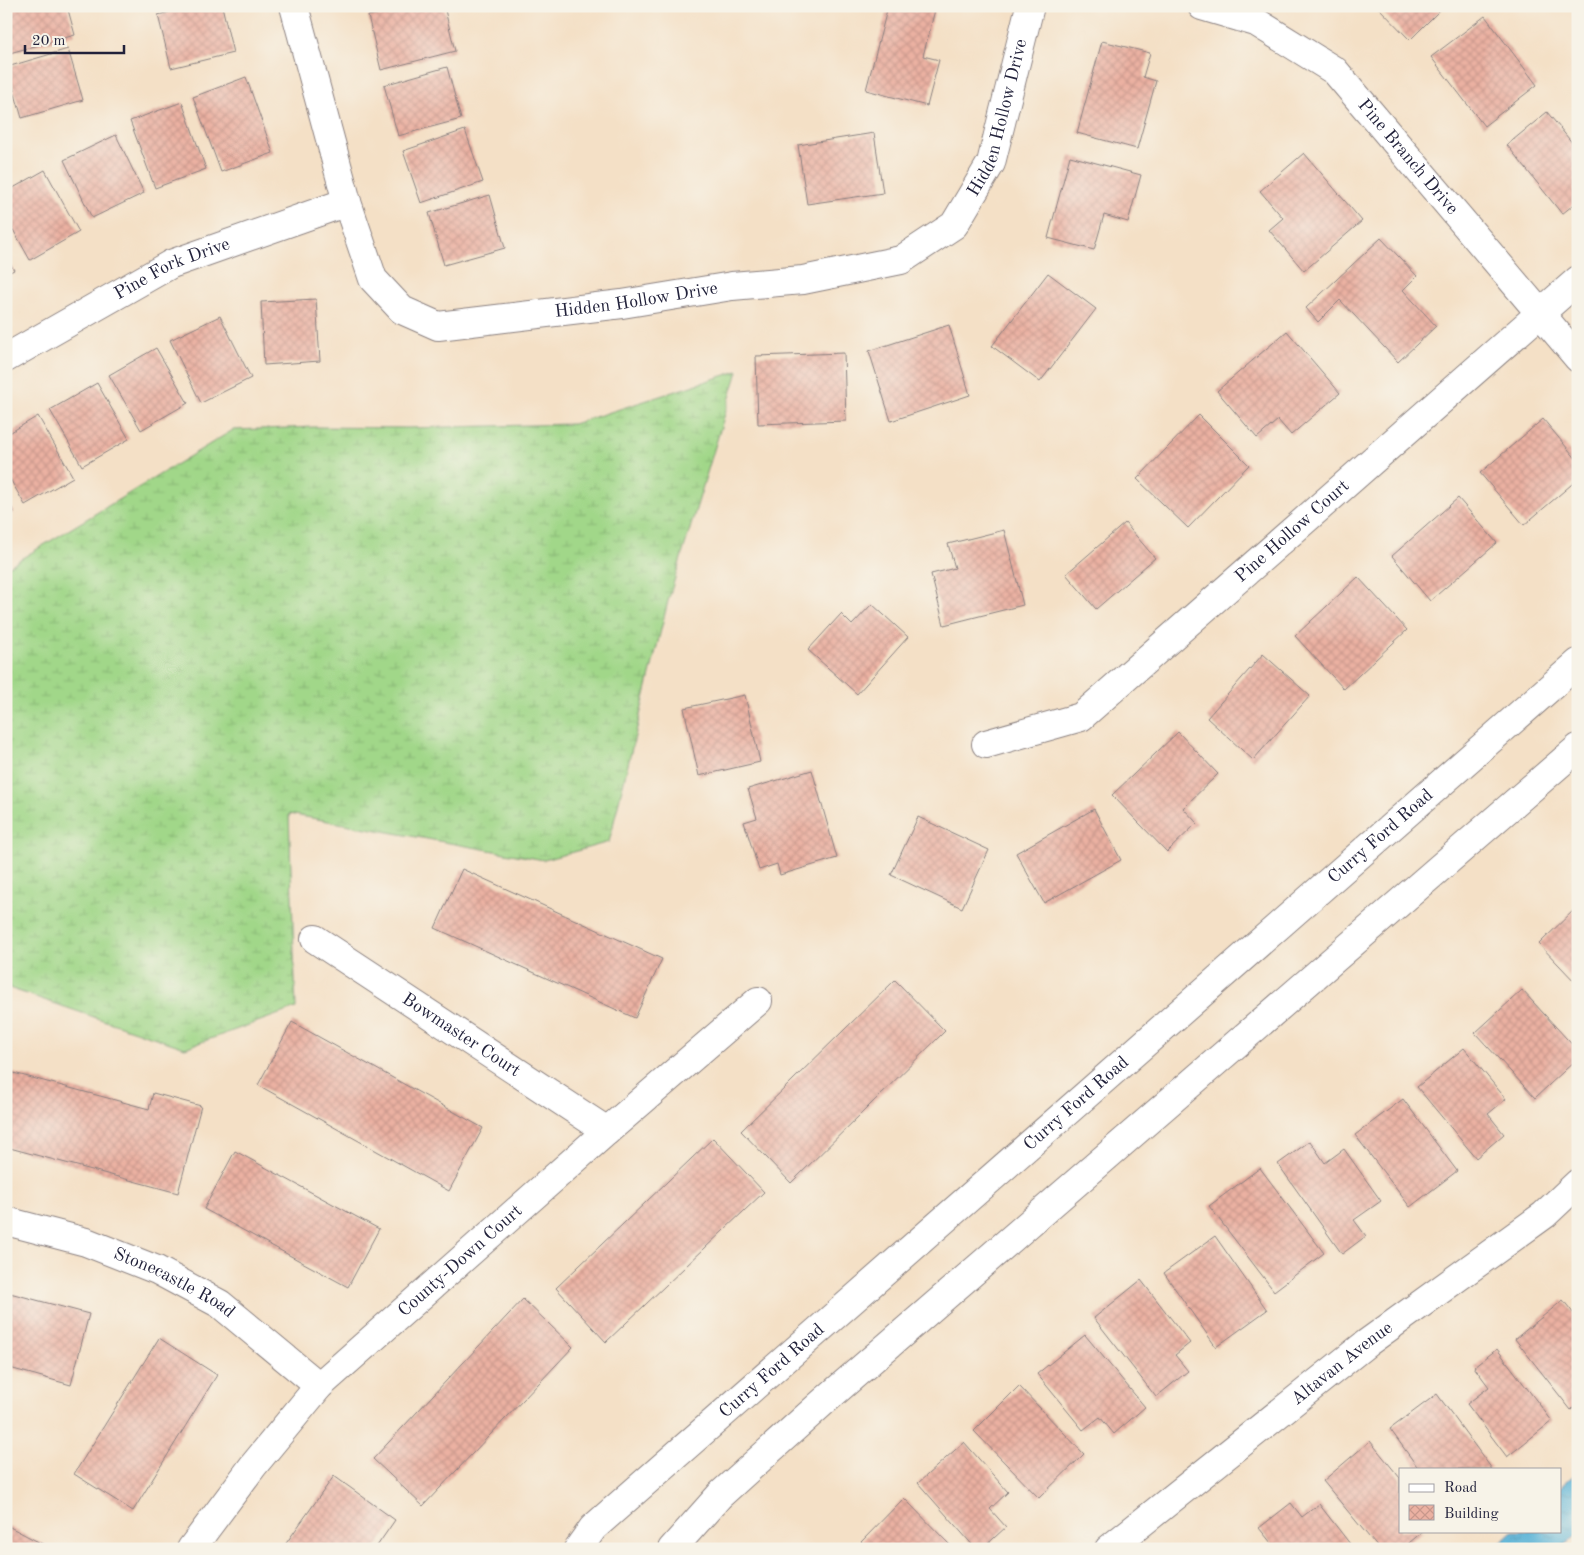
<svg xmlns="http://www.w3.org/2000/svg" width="1584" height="1555" viewBox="0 0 1584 1555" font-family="'Old Standard TT',serif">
<defs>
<pattern id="wetland-marsh" width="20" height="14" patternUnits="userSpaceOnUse" patternTransform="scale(1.25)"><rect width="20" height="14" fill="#a1d789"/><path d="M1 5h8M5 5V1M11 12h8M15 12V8" fill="none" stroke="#8ab877"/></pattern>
<pattern id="water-ripples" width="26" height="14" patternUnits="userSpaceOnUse" patternTransform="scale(1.25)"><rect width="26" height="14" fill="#5ab3d7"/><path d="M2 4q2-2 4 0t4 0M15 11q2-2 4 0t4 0" fill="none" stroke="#4a91b0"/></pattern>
<pattern id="building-cross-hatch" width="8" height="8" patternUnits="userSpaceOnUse" patternTransform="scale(1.25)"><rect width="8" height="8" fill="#ebb1a2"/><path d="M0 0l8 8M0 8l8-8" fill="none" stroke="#c9988c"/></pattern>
</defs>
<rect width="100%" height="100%" fill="#f7f3e8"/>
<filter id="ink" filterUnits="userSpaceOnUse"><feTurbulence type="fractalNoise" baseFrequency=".02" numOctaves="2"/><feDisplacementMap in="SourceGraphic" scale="10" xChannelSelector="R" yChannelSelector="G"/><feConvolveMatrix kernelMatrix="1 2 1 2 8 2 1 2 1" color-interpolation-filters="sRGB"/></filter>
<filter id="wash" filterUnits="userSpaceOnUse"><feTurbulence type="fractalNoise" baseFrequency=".0096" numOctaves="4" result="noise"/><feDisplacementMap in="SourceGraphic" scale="20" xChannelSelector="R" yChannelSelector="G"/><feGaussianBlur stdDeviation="1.12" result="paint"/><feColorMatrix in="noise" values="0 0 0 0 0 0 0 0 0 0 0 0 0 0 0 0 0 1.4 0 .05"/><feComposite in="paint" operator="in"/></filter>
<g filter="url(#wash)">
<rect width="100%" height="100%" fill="#f4e0c6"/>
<path fill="url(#wetland-marsh)" stroke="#627c62" d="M738 371 668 601 609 842 544 860 289 814 296 1008 185 1048 6 987V568L233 430 315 427 407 428 573 424Z"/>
<path fill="url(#water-ripples)" stroke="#3e6a89" d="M1578 1472V1533L1563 1549H1494L1513 1531H1560V1487Z"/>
<g id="blocks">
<g fill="url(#building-cross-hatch)">
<path d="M6 6H67L75 35 6 54Z"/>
<path d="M192 6H222L233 53 171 68 158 15Z"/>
<path d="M408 6H444L455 51 381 70 368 16Z"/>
<path d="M888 6H919L935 10 923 56 939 60 927 106 866 90Z"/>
<path d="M1377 6H1444L1410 40Z"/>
<path d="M1485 16 1537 85 1484 126 1431 57Z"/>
<path d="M1102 41 1150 53 1143 77 1156 81 1137 149 1077 133Z"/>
<path d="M68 49 83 100 22 118 7 67Z"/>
<path d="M447 67 461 119 398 136 384 85Z"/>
<path d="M246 77 273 153 221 172 193 97Z"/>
<path d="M182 102 206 169 155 188 130 121Z"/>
<path d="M1547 112 1578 150V201L1562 214 1507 145Z"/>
<path d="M465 130 483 182 421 203 403 151Z"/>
<path d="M874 133 883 193 807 204 798 145Z"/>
<path d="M116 135 144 193 92 218 64 160Z"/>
<path d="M1304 153 1362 221 1304 271 1269 230 1283 218 1260 191Z"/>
<path d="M1070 156 1141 175 1128 222 1104 215 1094 250 1048 238Z"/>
<path d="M45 170 79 232 30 260 6 217V192Z"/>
<path d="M490 195 505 248 444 265 429 213Z"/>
<path d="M1381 238 1417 276 1403 290 1436 326 1398 362 1340 300 1318 322 1306 308Z"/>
<path d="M6 257 14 270 6 274Z"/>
<path d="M1048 273 1096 309 1040 382 992 346Z"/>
<path d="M316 299 320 361 264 365 261 302Z"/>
<path d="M220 316 251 378 201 403 170 340Z"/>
<path d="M949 325 970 395 891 421 869 351Z"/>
<path d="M1287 331 1340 393 1291 435 1278 420 1257 438 1217 391Z"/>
<path d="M156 348 188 403 141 430 109 375Z"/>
<path d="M844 353 846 421 758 424 756 356Z"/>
<path d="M97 383 129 439 82 466 50 410Z"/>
<path d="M1199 415 1249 465 1188 528 1137 479Z"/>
<path d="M38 416 73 477 25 505 6 472V435Z"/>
<path d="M1543 419 1578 461V479L1524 525 1480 473Z"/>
<path d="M6 498 14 512 6 516Z"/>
<path d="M1458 498 1497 543 1430 601 1392 556Z"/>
<path d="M1125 523 1155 558 1096 609 1066 574Z"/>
<path d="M1004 530 1023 605 944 625 931 574 955 568 948 544Z"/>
<path d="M1358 577 1407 630 1344 689 1295 636Z"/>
<path d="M872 604 908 637 857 694 808 650 841 614 852 625Z"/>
<path d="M1263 654 1310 696 1253 760 1207 718Z"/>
<path d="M745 695 760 762 699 776 684 708Z"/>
<path d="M1178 732 1218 774 1183 808 1197 823 1167 852 1112 795Z"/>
<path d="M812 770 837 858 780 875 777 864 759 870 744 822 757 818 748 789Z"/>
<path d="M1094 809 1121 860 1044 903 1016 853Z"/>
<path d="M918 817 989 850 962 908 891 875Z"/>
<path d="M462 869 662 959 635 1018 435 928Z"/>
<path d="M1578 906V985L1539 944Z"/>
<path d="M895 980 945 1031 791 1183 741 1131Z"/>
<path d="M1522 990 1578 1051V1058L1535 1098 1475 1033Z"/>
<path d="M292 1022 483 1128 449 1191 258 1085Z"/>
<path d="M1464 1048 1506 1099 1488 1114 1504 1134 1476 1158 1417 1087Z"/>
<path d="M6 1071 149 1109 153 1093 201 1106 178 1193 6 1147Z"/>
<path d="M1403 1099 1457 1171 1410 1207 1355 1135Z"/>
<path d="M713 1138 764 1192 606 1342 556 1288Z"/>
<path d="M1310 1141 1325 1163 1344 1149 1381 1201 1354 1220 1366 1236 1342 1254 1278 1164Z"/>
<path d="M235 1151 379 1229 348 1287 204 1209Z"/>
<path d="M1260 1168 1324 1253 1274 1291 1209 1206Z"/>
<path d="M1215 1236 1267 1310 1216 1347 1164 1273Z"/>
<path d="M1141 1280 1190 1343 1175 1355 1188 1371 1156 1397 1094 1318Z"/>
<path d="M6 1292 89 1314 71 1385 6 1367Z"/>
<path d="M523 1299 573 1347 423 1506 373 1459Z"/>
<path d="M1563 1300 1578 1319V1404L1571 1410 1515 1339Z"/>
<path d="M1085 1335 1145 1407 1114 1434 1100 1417 1083 1430 1037 1374Z"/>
<path d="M159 1338 217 1375 133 1511 74 1474Z"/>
<path d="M1497 1349 1552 1421 1507 1457 1467 1404 1489 1387 1474 1367Z"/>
<path d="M1019 1386 1084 1454 1039 1498 974 1431Z"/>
<path d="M1437 1394 1492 1469H1419L1390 1429Z"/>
<path d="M1370 1441 1400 1478V1531H1423L1402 1549H1379L1323 1481Z"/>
<path d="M964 1442 1008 1492 990 1509 1006 1527 982 1549H976L918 1483Z"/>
<path d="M334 1476 395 1520 375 1549H282Z"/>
<path d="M904 1498 950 1545 946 1549H868L861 1542Z"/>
<path d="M1291 1503 1302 1517 1319 1504 1354 1549H1276L1259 1528Z"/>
<path d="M6 1525 52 1549H6Z"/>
</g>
</g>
</g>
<g filter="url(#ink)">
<use href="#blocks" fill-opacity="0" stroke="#8b8180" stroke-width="1"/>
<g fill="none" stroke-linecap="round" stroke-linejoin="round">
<defs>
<g id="street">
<path id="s1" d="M294 6 347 202 373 279 402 310 438 326 622 304 732 286 803 280 901 260 954 225 991 163 1030 6"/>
<path id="s2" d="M1202 6 1256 22 1335 71 1578 358"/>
<path id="s3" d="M6 358 171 264 347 202"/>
<path id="s4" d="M986 744 1081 717 1578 280"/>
<path id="s5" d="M315 939 607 1131"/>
<path id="s6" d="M6 1221 86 1242 157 1270 220 1304 319 1386"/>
<path id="s7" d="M191 1549 253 1466 319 1386 607 1131 758 1001"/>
<path id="s8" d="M1109 1549 1367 1343 1544 1215 1578 1183"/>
</g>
<g id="secondary">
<path id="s9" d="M578 1549 593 1528 1578 663"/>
<path d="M672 1549 720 1495 822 1403 1578 748"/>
</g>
</defs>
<use href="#street" stroke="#8b8180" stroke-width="30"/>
<use href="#secondary" stroke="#8b8180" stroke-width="30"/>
<use href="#street" stroke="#fff" stroke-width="28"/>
<use href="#secondary" stroke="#fff" stroke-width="28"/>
</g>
</g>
<g text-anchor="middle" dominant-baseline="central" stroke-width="4" stroke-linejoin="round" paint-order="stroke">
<g font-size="18" fill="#22223b" stroke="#f7f3e8">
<text stroke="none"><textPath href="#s1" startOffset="1015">Hidden Hollow Drive</textPath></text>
<text stroke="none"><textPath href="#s2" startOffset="262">Pine Branch Drive</textPath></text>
<text stroke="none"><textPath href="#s3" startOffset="189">Pine Fork Drive</textPath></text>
<text stroke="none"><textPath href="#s1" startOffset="566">Hidden Hollow Drive</textPath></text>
<text stroke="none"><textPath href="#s4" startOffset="380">Pine Hollow Court</textPath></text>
<text stroke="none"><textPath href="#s9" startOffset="1074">Curry Ford Road</textPath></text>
<text stroke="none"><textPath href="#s5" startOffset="175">Bowmaster Court</textPath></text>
<text stroke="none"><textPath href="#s9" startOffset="669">Curry Ford Road</textPath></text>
<text stroke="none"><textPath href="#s7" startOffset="396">County-Down Court</textPath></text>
<text stroke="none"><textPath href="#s6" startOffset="180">Stonecastle Road</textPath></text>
<text stroke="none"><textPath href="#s8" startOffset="298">Altavan Avenue</textPath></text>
<text stroke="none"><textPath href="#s9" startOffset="264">Curry Ford Road</textPath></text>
</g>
</g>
<rect width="1584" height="1555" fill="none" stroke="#f7f3e8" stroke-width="25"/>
<rect x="1399" y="1468" width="162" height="65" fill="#f7f3e8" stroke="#a29fa3"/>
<rect x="1409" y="1484" width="25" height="8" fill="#ffffff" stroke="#a29fa3"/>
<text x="1444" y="1492" font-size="15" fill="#22223b">Road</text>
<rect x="1409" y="1505" width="25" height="15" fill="url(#building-cross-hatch)" stroke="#a29fa3"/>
<text x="1444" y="1518" font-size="15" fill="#22223b">Building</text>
<path d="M25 45v8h99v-8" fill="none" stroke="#22223b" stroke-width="2.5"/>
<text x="32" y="45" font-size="15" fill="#22223b" stroke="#f7f3e8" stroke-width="4" paint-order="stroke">20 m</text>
</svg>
